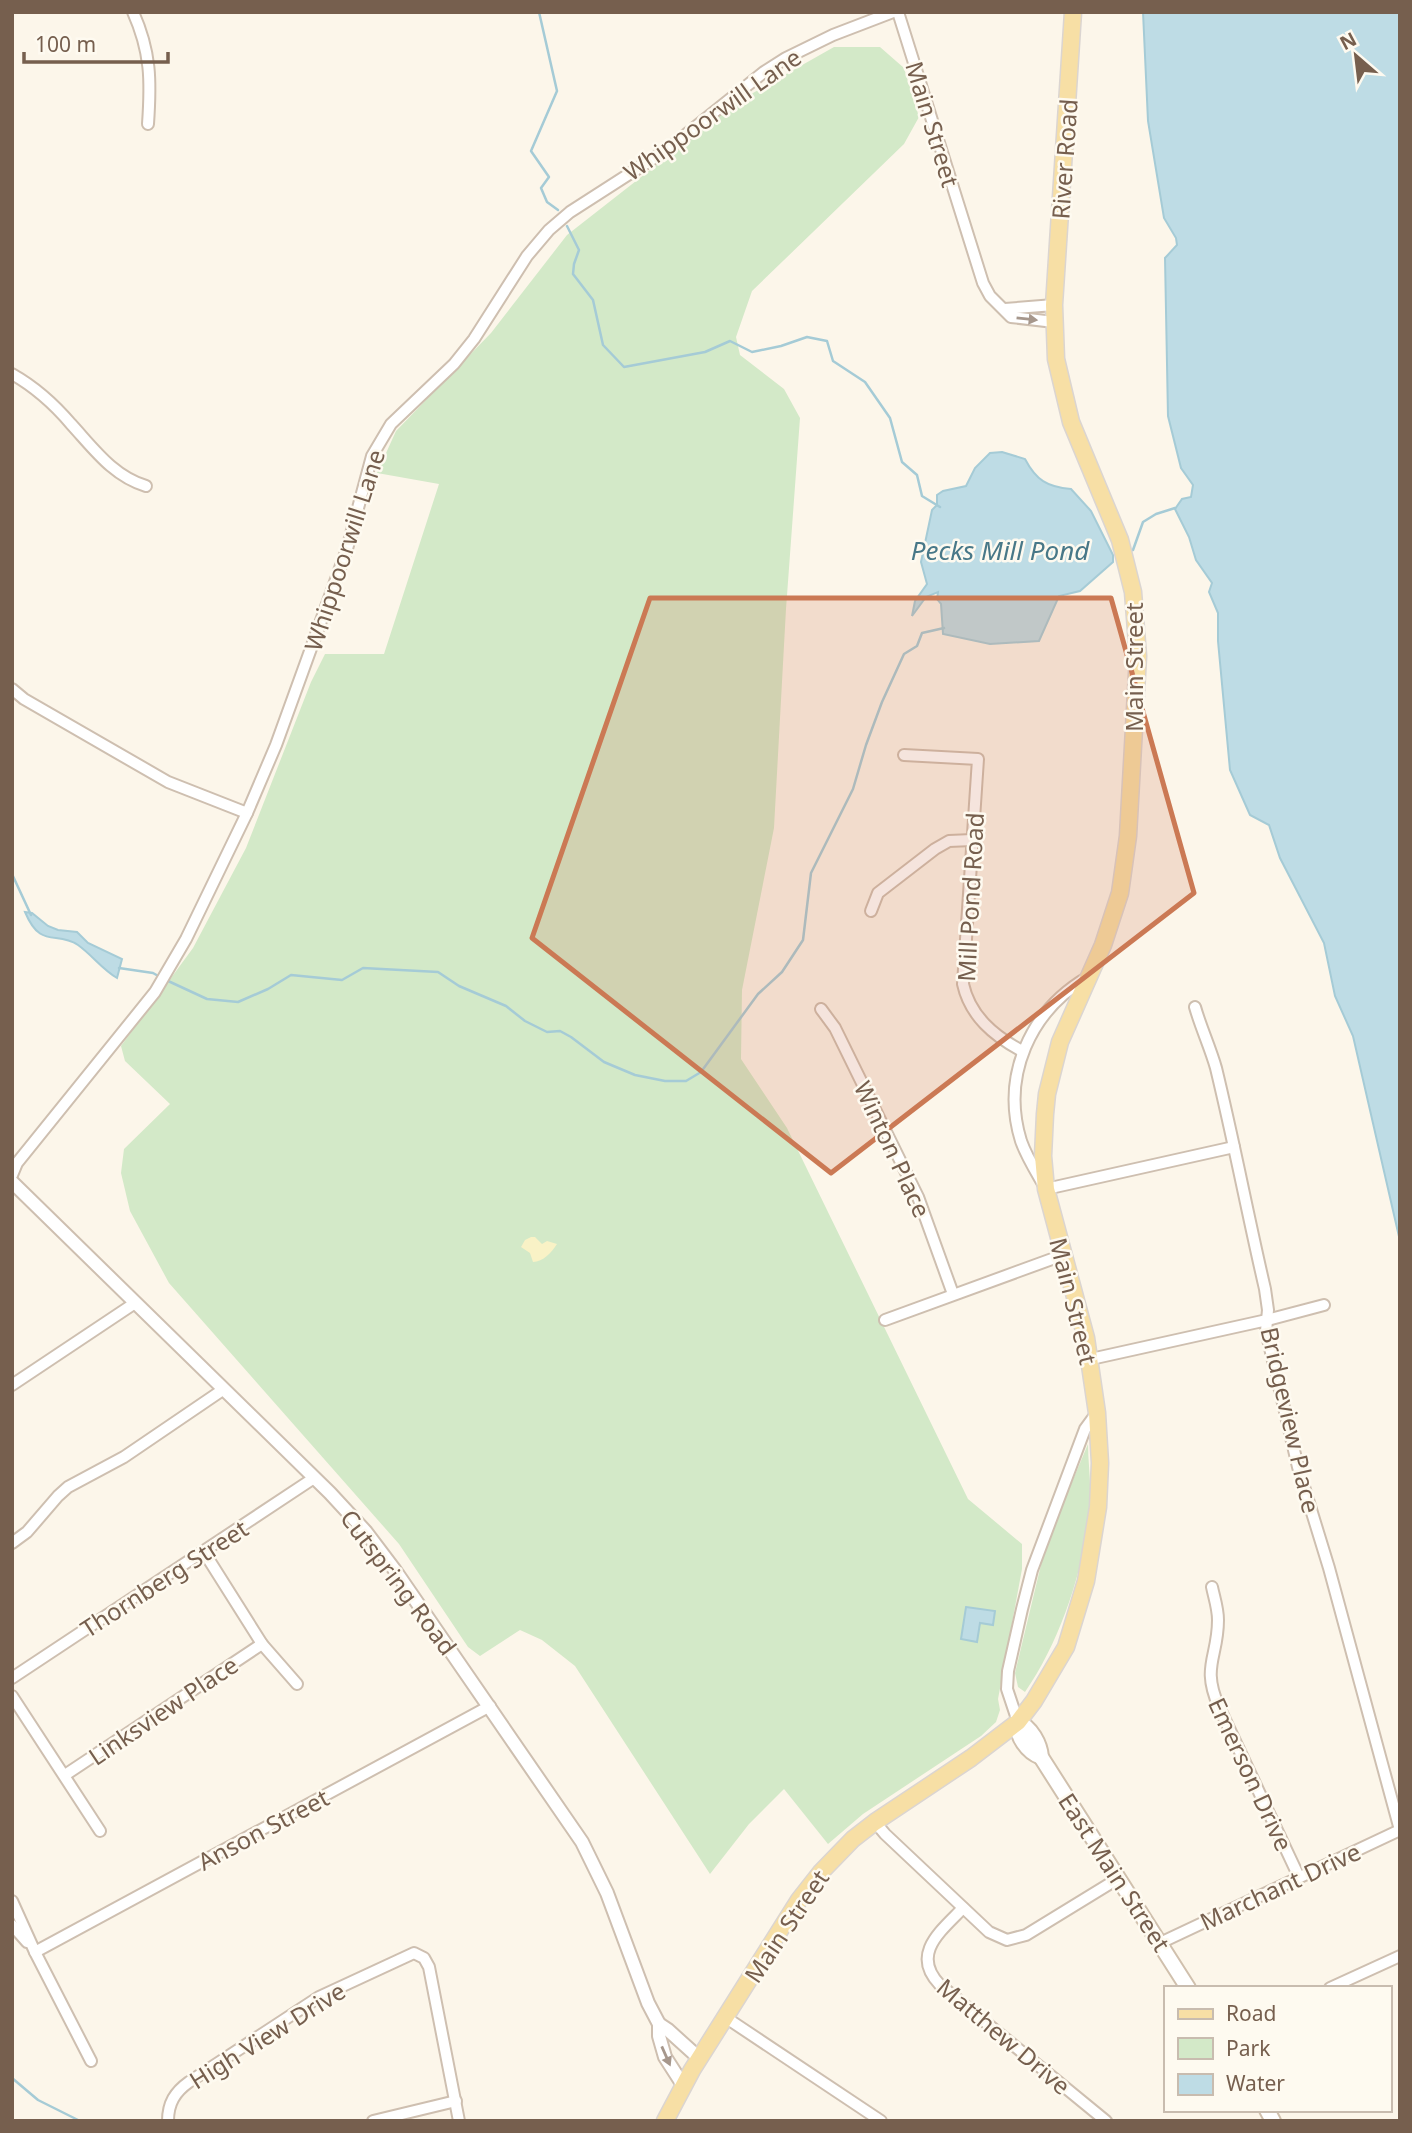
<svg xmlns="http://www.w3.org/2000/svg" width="1412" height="2133" viewBox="0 0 1412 2133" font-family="'Noto Sans',sans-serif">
<rect width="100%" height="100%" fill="#fcf6ea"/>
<g fill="#d3e9c8">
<path d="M834 47H880L904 68 919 117 904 144 752 291 736 337 740 355 784 389 800 418 786 609 774 828 742 990 741 1059 787 1128 968 1499 1022 1544V1569L998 1699 1000 1710 996 1722 981 1736 863 1814 828 1844 784 1789 749 1824 710 1874 575 1666 542 1640 520 1630 480 1656 468 1647 399 1544 169 1283 130 1211 121 1173 124 1149 170 1104 125 1061 121 1046 193 948 246 848 311 682 325 654H384L439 484 377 473 396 431 491 333 567 235 737 102Z"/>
<path d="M1088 1444C1088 1462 1091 1481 1090 1499 1087 1563 1061 1640 1025 1692L1018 1687 1015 1673 1046 1544Z"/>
</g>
<path fill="#f9f2c6" d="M531 1237H535L542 1244 547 1241 557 1244C552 1252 543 1262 533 1262L530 1253 521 1247 525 1240Z"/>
<g fill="#bedce5" stroke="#a5cbd6" stroke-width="2">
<path d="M1143 12H1400V1241L1353 1036 1335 996 1324 943 1280 858 1269 825 1250 815 1230 770 1218 641V613L1209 592 1212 583 1196 560 1189 537 1175 509 1182 499 1191 497 1193 485 1181 468 1168 416 1165 258 1177 245 1176 238 1164 218 1148 121Z"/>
<path d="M1002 452 1025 459C1036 480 1047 487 1071 489L1091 511 1113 555V562L1080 591 1059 596 1039 641 990 644 943 634 941 604 937 599 938 592 926 597 912 616 915 601 927 584 921 562 932 510 937 505V495L943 491 966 486 975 468 990 453Z"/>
<path d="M25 912 32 913 48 926 58 930 77 932 88 943 122 959 117 978C102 969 92 955 78 945 56 930 41 950 25 912Z"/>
<path d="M966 1607 995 1611 993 1625 980 1623 977 1642 961 1639Z"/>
</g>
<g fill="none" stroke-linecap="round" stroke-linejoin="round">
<g stroke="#a5cbd6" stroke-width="2.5">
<path d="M539 12 557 91 531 151 549 177 541 188 547 202 558 210"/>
<path d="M567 226 579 250 574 264 573 274 593 300 603 345 624 367 705 352 730 341 752 352 781 346 807 337 827 341 833 361 865 382 890 418 902 462 917 475 922 496 940 507"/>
<path d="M1127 551 1133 550 1143 522 1156 514 1175 508"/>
<path d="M12 874 31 915"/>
<path d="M119 968 153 973 160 977"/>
<path d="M166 980 207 999 238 1002 268 989 291 975 342 980 363 968 438 972 459 986 506 1006 525 1021 547 1032 560 1031 571 1037 604 1062 635 1075 665 1081H686L701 1072 758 994 782 972 803 940 811 873 853 789 866 745 882 702 904 654 917 646 922 633 944 628"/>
<path d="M12 2078 38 2100 80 2121"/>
</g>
<defs>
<g id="minor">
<path d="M133 12C151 52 151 81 148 124"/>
<path d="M898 12 983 283 990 296 1011 317 1054 322"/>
<path d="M1005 309 1054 305"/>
<path d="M12 374C35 387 54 404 71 424 94 449 113 476 146 486"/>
<path d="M12 689 24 699 168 782 247 813"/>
<path d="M904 755 978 759 963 984C970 1016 994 1036 1022 1051"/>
<path d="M871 911 878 893 935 849 949 841 972 840"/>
<path d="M1088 977C1030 1011 1001 1076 1021 1141 1027 1158 1037 1173 1046 1189L1234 1147"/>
<path d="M1195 1007C1201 1028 1210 1047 1216 1068 1234 1142 1248 1216 1265 1289L1268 1310 1266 1331 1298 1467 1329 1568 1400 1830"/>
<path d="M821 1009 835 1028 918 1197 953 1294"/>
<path d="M12 1175 17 1163 155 992 186 939 247 813 276 745 347 549 372 456 391 424 454 364 474 339 527 256 549 230 570 212 668 149 764 72 786 58 833 35 893 12"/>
<path d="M885 1320 1063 1255"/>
<path d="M1091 1359 1267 1320 1324 1305"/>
<path d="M12 1385 135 1303"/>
<path d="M12 1543 27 1532 58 1496 68 1487 124 1457 224 1389"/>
<path d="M204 1552 262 1644 297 1684"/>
<path d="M1212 1587C1214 1597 1218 1608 1218 1620 1218 1658 1201 1666 1219 1707L1299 1877"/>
<path d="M12 1678 314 1478"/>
<path d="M12 1696 100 1831"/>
<path d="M1018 1722 1007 1689 1008 1671 1022 1609 1032 1570 1085 1429 1096 1414"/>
<path d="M65 1775 262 1644"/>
<path d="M875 1822 885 1834 989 1932 1007 1940 1026 1935 1119 1878"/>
<path d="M12 1901 35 1952 91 2061"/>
<path d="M963 1908C941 1931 910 1954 940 1985L1106 2121"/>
<path d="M12 1925 27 1942"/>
<path d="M1160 1943 1400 1830"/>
<path d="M35 1952 490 1706"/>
<path d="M1330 1988 1400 1956"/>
<path d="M725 2017 881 2121"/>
<path d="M168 2121C168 2103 175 2092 189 2082L319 1997 414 1953 424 1958 429 1967 459 2121"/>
<path d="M373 2121 456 2101"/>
</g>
<g id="tertiary">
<path d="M12 1182 330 1493 366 1532 394 1569 582 1842 607 1893 648 2003 659 2024V2036L665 2057 683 2085"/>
<path d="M659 2024 668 2030 699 2058"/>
</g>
<g id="secondary">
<path d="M1018 1722C1031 1727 1040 1744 1041 1757L1188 1988"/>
<path d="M1018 1722C1016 1736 1027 1752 1041 1757"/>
<path d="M1267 2110 1273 2121"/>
</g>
<path id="primary" d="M665 2121 692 2070 799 1900 821 1872 853 1839 875 1822 971 1758 1018 1722 1034 1701 1066 1647 1086 1581 1098 1507 1100 1463 1097 1413 1086 1338 1046 1189 1043 1156 1045 1114 1047 1094 1060 1042 1103 945 1120 893 1128 836 1138 656 1133 592 1120 540 1071 422 1056 359 1054 305 1073 12"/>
</defs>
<use href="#minor" stroke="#cebfb0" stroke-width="14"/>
<use href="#tertiary" stroke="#cebfb0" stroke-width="16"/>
<use href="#secondary" stroke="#d0c0ad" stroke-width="18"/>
<use href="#primary" stroke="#dbd5d1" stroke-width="19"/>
<use href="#minor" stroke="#fff" stroke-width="10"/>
<use href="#tertiary" stroke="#fff" stroke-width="12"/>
<use href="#secondary" stroke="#fff" stroke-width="14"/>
<use href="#primary" stroke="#f7dfa5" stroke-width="16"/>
</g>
<defs><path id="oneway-solid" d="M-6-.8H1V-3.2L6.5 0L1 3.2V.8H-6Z" transform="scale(1.75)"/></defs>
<g fill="#a6978c">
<use href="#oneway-solid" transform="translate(1027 319) rotate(6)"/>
<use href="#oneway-solid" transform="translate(666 2056) rotate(66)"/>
</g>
<path fill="#cb7954" fill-opacity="0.2" stroke="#cb7954" stroke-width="5" stroke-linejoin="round" d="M650 598H1111L1194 893 831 1173 532 938Z"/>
<g text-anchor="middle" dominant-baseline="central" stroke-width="5" stroke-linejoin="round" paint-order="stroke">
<g font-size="24" fill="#765f4e" stroke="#fefaf0">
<text transform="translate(712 114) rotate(-35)">Whippoorwill Lane</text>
<text transform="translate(933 124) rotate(73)">Main Street</text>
<text transform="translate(1064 159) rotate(-86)">River Road</text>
<text transform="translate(344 550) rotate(-72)">Whippoorwill Lane</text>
<text transform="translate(1133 667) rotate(-90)">Main Street</text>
<text transform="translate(970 897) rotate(-87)">Mill Pond Road</text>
<text transform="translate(893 1149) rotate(65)">Winton Place</text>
<text transform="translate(1074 1301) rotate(76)">Main Street</text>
<text transform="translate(1291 1420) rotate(77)">Bridgeview Place</text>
<text transform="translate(164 1578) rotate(-33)">Thornberg Street</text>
<text transform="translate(399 1582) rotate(53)">Cutspring Road</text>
<text transform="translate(163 1710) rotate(-34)">Linksview Place</text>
<text transform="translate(1251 1774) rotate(65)">Emerson Drive</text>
<text transform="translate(263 1829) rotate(-28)">Anson Street</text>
<text transform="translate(1115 1872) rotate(57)">East Main Street</text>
<text transform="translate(1280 1886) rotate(-25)">Marchant Drive</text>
<text transform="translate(786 1926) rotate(-56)">Main Street</text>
<text transform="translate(267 2035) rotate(-32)">High View Drive</text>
<text transform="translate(1004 2036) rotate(40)">Matthew Drive</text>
</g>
<g font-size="26" font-style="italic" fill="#487888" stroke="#fefaf0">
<text x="1000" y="550">Pecks Mill Pond</text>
</g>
</g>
<rect width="1412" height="2133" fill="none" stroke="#765f4e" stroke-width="28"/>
<rect x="1164" y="1986" width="228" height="126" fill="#fefaf0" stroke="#c8bcaf" stroke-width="2"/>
<rect x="1178" y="2009" width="35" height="10" fill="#f7dfa5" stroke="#c8bcaf" stroke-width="2"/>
<text x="1226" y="2021" font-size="21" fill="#765f4e">Road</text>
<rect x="1178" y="2038" width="35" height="21" fill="#d3e9c8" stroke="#c8bcaf" stroke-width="2"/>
<text x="1226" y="2056" font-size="21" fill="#765f4e">Park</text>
<rect x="1178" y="2074" width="35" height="21" fill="#bedce5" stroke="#c8bcaf" stroke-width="2"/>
<text x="1226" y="2091" font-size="21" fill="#765f4e">Water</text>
<g transform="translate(1356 56) rotate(332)" stroke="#fefaf0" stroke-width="5" paint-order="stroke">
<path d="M0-5L12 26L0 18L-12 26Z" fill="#765f4e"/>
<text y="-10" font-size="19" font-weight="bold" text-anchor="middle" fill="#765f4e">N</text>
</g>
<path d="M24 52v10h144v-10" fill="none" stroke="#765f4e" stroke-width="3.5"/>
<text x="35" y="52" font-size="21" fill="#765f4e" stroke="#fefaf0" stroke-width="5" paint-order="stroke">100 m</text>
</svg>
